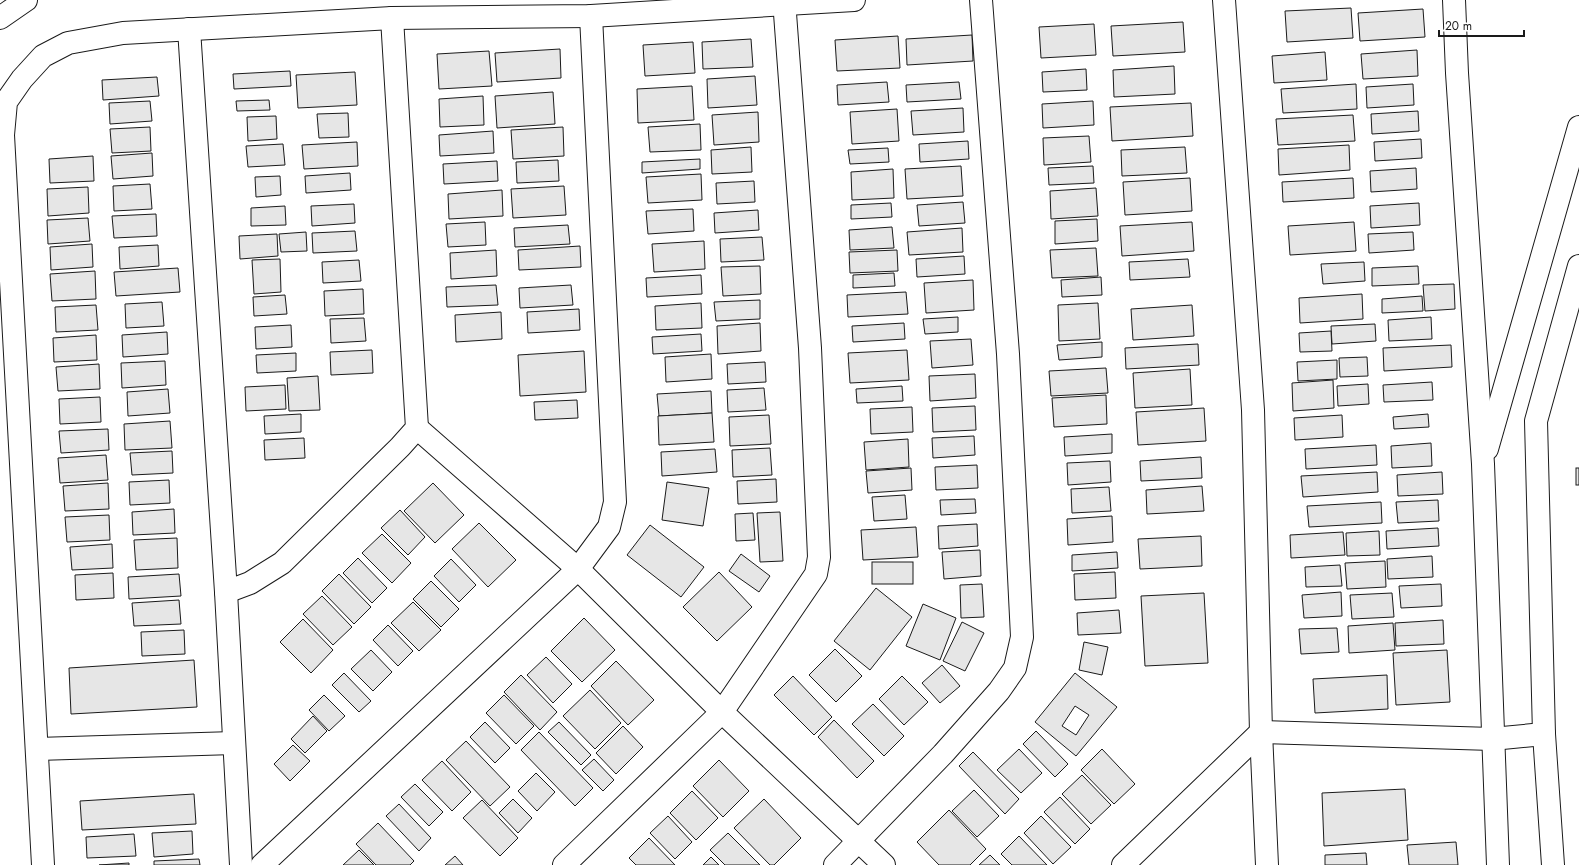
<svg xmlns="http://www.w3.org/2000/svg" width="1579" height="865" viewBox="0 0 1579 865" font-family="Jost,sans-serif">
<rect width="100%" height="100%" fill="#fff"/>
<g fill="#e6e6e6" stroke="#1a1a1a" fill-rule="evenodd">
<path d="M1351 8 1353 38 1287 42 1285 11Z"/>
<path d="M1423 9 1425 37 1360 41 1358 13Z"/>
<path d="M1183 22 1185 52 1113 56 1111 26Z"/>
<path d="M1094 24 1096 55 1041 58 1039 27Z"/>
<path d="M972 35 973 61 907 65 906 39Z"/>
<path d="M898 36 900 68 837 71 835 40Z"/>
<path d="M751 39 753 67 703 69 702 42Z"/>
<path d="M693 42 695 73 645 76 643 45Z"/>
<path d="M560 49 561 78 497 82 495 53Z"/>
<path d="M1417 50 1418 76 1363 79 1361 54Z"/>
<path d="M489 51 492 86 439 89 437 54Z"/>
<path d="M1325 52 1327 80 1274 83 1272 56Z"/>
<path d="M1174 66 1175 94 1114 97 1113 70Z"/>
<path d="M1086 69 1087 90 1043 92 1042 72Z"/>
<path d="M290 71 291 86 234 89 233 74Z"/>
<path d="M355 72 357 105 298 108 296 75Z"/>
<path d="M755 76 757 105 708 108 707 79Z"/>
<path d="M157 77 159 96 103 100 102 80Z"/>
<path d="M887 82 889 102 838 105 837 85Z"/>
<path d="M959 82 961 99 907 102 906 85Z"/>
<path d="M1356 84 1357 109 1283 113 1281 89Z"/>
<path d="M1413 84 1414 105 1367 108 1366 87Z"/>
<path d="M692 86 694 120 638 123 637 89Z"/>
<path d="M553 92 555 124 497 128 495 96Z"/>
<path d="M483 96 484 125 440 127 439 99Z"/>
<path d="M269 100 270 110 237 111 236 101Z"/>
<path d="M150 101 152 121 110 124 109 103Z"/>
<path d="M1093 101 1094 125 1043 128 1042 104Z"/>
<path d="M1191 103 1193 136 1112 141 1110 107Z"/>
<path d="M963 108 964 132 913 135 911 111Z"/>
<path d="M897 109 899 141 852 144 850 112Z"/>
<path d="M1418 111 1419 131 1372 134 1371 114Z"/>
<path d="M758 112 759 142 714 145 712 115Z"/>
<path d="M348 113 349 137 319 138 317 114Z"/>
<path d="M1353 115 1355 141 1278 145 1276 119Z"/>
<path d="M276 116 277 139 248 141 247 117Z"/>
<path d="M700 124 701 150 650 152 648 127Z"/>
<path d="M150 127 151 151 112 153 110 129Z"/>
<path d="M563 127 564 156 513 159 511 130Z"/>
<path d="M493 131 494 153 440 156 439 135Z"/>
<path d="M1089 136 1091 162 1044 165 1043 138Z"/>
<path d="M1421 139 1422 158 1375 161 1374 142Z"/>
<path d="M968 141 969 159 920 162 919 144Z"/>
<path d="M357 142 358 166 304 169 302 145Z"/>
<path d="M283 144 285 165 248 167 246 146Z"/>
<path d="M1349 145 1350 170 1279 175 1278 149Z"/>
<path d="M751 147 752 172 712 174 711 150Z"/>
<path d="M1185 147 1187 173 1122 176 1121 150Z"/>
<path d="M888 148 889 162 850 164 848 150Z"/>
<path d="M152 153 153 176 113 179 111 156Z"/>
<path d="M93 156 94 181 50 183 49 159Z"/>
<path d="M700 159V169L642 173V162Z"/>
<path d="M558 160 559 181 517 183 516 162Z"/>
<path d="M497 161 498 181 444 184 443 164Z"/>
<path d="M961 166 963 196 907 199 905 169Z"/>
<path d="M1093 166 1094 183 1049 185 1048 168Z"/>
<path d="M1416 168 1417 189 1371 192 1370 171Z"/>
<path d="M893 169 894 198 852 200 851 172Z"/>
<path d="M350 173 351 190 306 193 305 176Z"/>
<path d="M701 174 702 200 648 203 646 177Z"/>
<path d="M280 176 281 195 256 197 255 177Z"/>
<path d="M1190 178 1192 211 1125 215 1123 182Z"/>
<path d="M1353 178 1354 198 1283 202 1282 182Z"/>
<path d="M754 181 755 202 717 204 716 183Z"/>
<path d="M150 184 152 209 114 211 113 186Z"/>
<path d="M564 186 566 215 513 218 511 189Z"/>
<path d="M88 187 89 213 48 216 47 189Z"/>
<path d="M1096 188 1098 216 1051 219 1050 191Z"/>
<path d="M502 190 503 216 449 219 448 194Z"/>
<path d="M963 202 965 223 919 226 917 205Z"/>
<path d="M891 203 892 217 851 219V205Z"/>
<path d="M1419 203 1420 225 1371 228 1370 206Z"/>
<path d="M354 204 355 223 312 226 311 206Z"/>
<path d="M285 206 286 225 251 226V208Z"/>
<path d="M693 209 694 231 648 234 646 211Z"/>
<path d="M758 210 759 230 715 233 714 213Z"/>
<path d="M156 214 157 236 114 238 112 216Z"/>
<path d="M88 218 90 241 48 244 47 220Z"/>
<path d="M1097 219 1098 241 1055 244V221Z"/>
<path d="M485 222 486 245 448 247 446 224Z"/>
<path d="M1192 222 1194 251 1122 256 1120 226Z"/>
<path d="M1354 222 1356 251 1290 255 1288 226Z"/>
<path d="M568 225 570 244 515 247 514 228Z"/>
<path d="M892 227 894 248 850 250 849 230Z"/>
<path d="M962 228 963 252 909 255 907 232Z"/>
<path d="M355 231 357 251 313 253 312 233Z"/>
<path d="M306 232 307 251 281 252 279 234Z"/>
<path d="M1413 232 1414 250 1369 253 1368 234Z"/>
<path d="M277 234 278 256 240 259 239 236Z"/>
<path d="M762 237 764 260 721 262 720 239Z"/>
<path d="M704 241 705 269 654 272 652 244Z"/>
<path d="M92 244 93 267 51 270 50 247Z"/>
<path d="M158 245 159 266 120 269 119 247Z"/>
<path d="M580 246 581 267 519 270 518 250Z"/>
<path d="M1096 248 1098 276 1052 278 1050 250Z"/>
<path d="M496 250 497 276 451 279 450 253Z"/>
<path d="M897 250 898 271 850 273 849 252Z"/>
<path d="M964 256 965 274 917 277 916 259Z"/>
<path d="M280 259 281 292 254 294 252 260Z"/>
<path d="M1188 259 1190 277 1130 280 1129 262Z"/>
<path d="M359 260 361 281 323 283 322 262Z"/>
<path d="M1364 262 1365 281 1323 284 1321 264Z"/>
<path d="M760 266 761 294 723 296 721 267Z"/>
<path d="M1418 266 1419 284 1372 286V268Z"/>
<path d="M178 268 180 292 116 296 114 272Z"/>
<path d="M95 271 96 299 52 301 50 274Z"/>
<path d="M894 273 895 286 853 288V275Z"/>
<path d="M701 275 702 294 647 297 646 278Z"/>
<path d="M1101 277 1102 295 1062 297 1061 280Z"/>
<path d="M973 280 974 310 926 313 924 283Z"/>
<path d="M1454 284 1455 309 1425 311 1423 285Z"/>
<path d="M496 285 498 305 447 307 446 287Z"/>
<path d="M571 285 573 305 520 308 519 288Z"/>
<path d="M363 289 364 314 325 316 324 291Z"/>
<path d="M906 292 908 314 848 317 847 295Z"/>
<path d="M1362 294 1363 319 1300 323 1299 298Z"/>
<path d="M285 295 287 314 254 316 253 297Z"/>
<path d="M1422 296 1423 311 1382 313V299Z"/>
<path d="M760 300V319L716 321 714 302Z"/>
<path d="M162 302 164 326 126 328 125 304Z"/>
<path d="M701 303 702 328 656 330 655 306Z"/>
<path d="M1098 303 1100 339 1059 341 1058 305Z"/>
<path d="M96 305 98 330 56 332 55 307Z"/>
<path d="M1192 305 1194 336 1133 340 1131 309Z"/>
<path d="M579 309 580 330 528 333 527 312Z"/>
<path d="M501 312 502 339 456 342 455 315Z"/>
<path d="M958 317V332L925 334 923 319Z"/>
<path d="M1431 317 1432 339 1389 341 1388 320Z"/>
<path d="M364 318 366 341 331 343 330 319Z"/>
<path d="M760 323 761 351 718 354 717 326Z"/>
<path d="M904 323 905 339 853 342 852 326Z"/>
<path d="M1375 324 1376 341 1332 344 1331 326Z"/>
<path d="M291 325 292 347 256 349 255 327Z"/>
<path d="M1331 331 1332 351 1300 352 1299 333Z"/>
<path d="M167 332 168 354 123 357 122 335Z"/>
<path d="M701 334 702 351 653 354 652 337Z"/>
<path d="M96 335 97 360 54 362 53 338Z"/>
<path d="M971 339 973 365 932 368 930 341Z"/>
<path d="M1102 342V357L1059 360 1057 345Z"/>
<path d="M1198 344 1199 365 1126 369 1125 348Z"/>
<path d="M1451 345 1452 367 1384 371 1383 348Z"/>
<path d="M372 350 373 373 331 375 330 352Z"/>
<path d="M907 350 909 380 850 383 848 353Z"/>
<path d="M584 351 586 392 520 396 518 355Z"/>
<path d="M296 353V371L257 373 256 355Z"/>
<path d="M711 354 712 379 666 382 665 357Z"/>
<path d="M1367 357 1368 376 1340 377 1339 358Z"/>
<path d="M1337 360V379L1298 381 1297 362Z"/>
<path d="M165 361 166 385 122 388 121 363Z"/>
<path d="M765 362 766 382 728 384 727 364Z"/>
<path d="M99 364 100 389 58 391 56 367Z"/>
<path d="M1106 368 1108 393 1051 396 1049 371Z"/>
<path d="M1190 369 1192 405 1135 408 1133 373Z"/>
<path d="M975 374 976 398 930 401 929 376Z"/>
<path d="M318 376 320 410 289 411 287 378Z"/>
<path d="M1333 380 1334 408 1293 411 1292 383Z"/>
<path d="M1432 382 1433 400 1384 402 1383 385Z"/>
<path d="M1368 384 1369 404 1338 406 1337 386Z"/>
<path d="M285 385 286 409 246 411 245 387Z"/>
<path d="M902 386 903 401 857 403 856 389Z"/>
<path d="M764 388 766 410 728 412 727 390Z"/>
<path d="M168 389 170 413 128 416 127 392Z"/>
<path d="M711 391 712 413 659 416 657 394Z"/>
<path d="M1106 395 1107 424 1054 427 1052 398Z"/>
<path d="M100 397 101 422 60 424 59 399Z"/>
<path d="M577 400 578 418 535 420 534 402Z"/>
<path d="M975 406 976 430 933 432 932 408Z"/>
<path d="M912 407 913 432 871 434 870 409Z"/>
<path d="M1204 408 1206 441 1138 445 1136 412Z"/>
<path d="M712 413 714 442 659 445 658 416Z"/>
<path d="M301 414V432L265 434 264 416Z"/>
<path d="M1428 414 1429 427 1394 429 1393 417Z"/>
<path d="M769 415 771 444 730 446 729 417Z"/>
<path d="M1342 415 1343 437 1295 440 1294 418Z"/>
<path d="M170 421 172 448 125 450 124 424Z"/>
<path d="M108 429 109 450 61 453 59 431Z"/>
<path d="M1112 434V453L1065 456 1064 437Z"/>
<path d="M974 436 975 455 933 458 932 438Z"/>
<path d="M304 438 305 458 265 460 264 440Z"/>
<path d="M908 439 909 467 866 470 864 442Z"/>
<path d="M1431 443 1432 466 1392 468 1391 446Z"/>
<path d="M1376 445 1377 465 1306 469 1305 449Z"/>
<path d="M770 448 772 475 733 477 732 450Z"/>
<path d="M715 449 717 472 662 476 661 452Z"/>
<path d="M172 451 173 473 132 475 130 453Z"/>
<path d="M106 455 108 480 60 483 58 458Z"/>
<path d="M1201 457 1202 478 1141 481 1140 461Z"/>
<path d="M1110 461 1111 482 1068 485 1067 463Z"/>
<path d="M977 465 978 488 936 490 935 467Z"/>
<path d="M911 468 912 490 868 493 866 471Z"/>
<rect x="1576" y="468" width="3" height="17"/>
<path d="M1377 472 1378 492 1303 497 1301 476Z"/>
<path d="M1442 472 1443 494 1398 496 1397 475Z"/>
<path d="M776 479 777 502 738 504 737 481Z"/>
<path d="M169 480 170 503 130 505 129 482Z"/>
<path d="M667 482 709 488 703 526 662 520Z"/>
<path d="M108 483 109 509 65 511 63 486Z"/>
<path d="M433 483 464 515 435 543 404 511Z"/>
<path d="M1202 486 1204 511 1147 514 1146 490Z"/>
<path d="M1109 487 1111 511 1072 513 1071 489Z"/>
<path d="M905 495 907 519 874 521 872 497Z"/>
<path d="M975 499 976 513 941 515 940 500Z"/>
<path d="M1438 500 1439 521 1398 523 1396 502Z"/>
<path d="M1381 502 1382 523 1309 527 1307 506Z"/>
<path d="M174 509 175 533 133 535 132 512Z"/>
<path d="M400 510 425 537 408 555 381 528Z"/>
<path d="M780 512 783 561 760 562 757 513Z"/>
<path d="M753 513 755 540 736 541 735 514Z"/>
<path d="M109 515 110 540 67 542 65 517Z"/>
<path d="M1112 516 1113 542 1068 545 1067 519Z"/>
<path d="M479 523 516 560 488 587 452 549Z"/>
<path d="M977 524 978 546 939 549 938 526Z"/>
<path d="M650 525 704 567 681 597 627 555Z"/>
<path d="M916 527 918 557 863 560 861 530Z"/>
<path d="M1438 528 1439 546 1387 549 1386 531Z"/>
<path d="M1379 531 1380 555 1347 556 1346 533Z"/>
<path d="M1343 532 1345 555 1291 558 1290 535Z"/>
<path d="M382 534 411 563 392 583 362 553Z"/>
<path d="M1201 536 1202 566 1140 569 1138 539Z"/>
<path d="M177 538 178 568 136 570 134 540Z"/>
<path d="M112 544 113 568 72 570 70 547Z"/>
<path d="M980 550 981 576 944 579 942 552Z"/>
<path d="M1117 552 1118 568 1072 571V555Z"/>
<path d="M741 554 770 576 759 592 729 571Z"/>
<path d="M1432 556 1433 577 1388 579 1387 559Z"/>
<path d="M358 558 387 588 372 603 343 573Z"/>
<path d="M451 559 476 585 459 602 434 576Z"/>
<path d="M1385 561 1386 587 1347 589 1345 563Z"/>
<rect x="872" y="562" width="41" height="22"/>
<path d="M1340 565 1342 586 1306 587 1305 567Z"/>
<path d="M719 572 752 607 717 641 683 607Z"/>
<path d="M1115 572 1116 598 1075 600 1074 574Z"/>
<path d="M113 573 114 598 76 600 75 575Z"/>
<path d="M179 574 181 596 129 599 128 577Z"/>
<path d="M339 574 371 607 354 624 322 591Z"/>
<path d="M431 581 459 609 441 627 413 599Z"/>
<path d="M982 584 984 617 961 618 960 585Z"/>
<path d="M1441 584 1442 606 1401 608 1399 586Z"/>
<path d="M876 588 912 617 870 670 834 641Z"/>
<path d="M1341 592 1342 616 1304 618 1302 595Z"/>
<path d="M1204 593 1208 663 1145 666 1141 596Z"/>
<path d="M1392 593 1394 617 1352 619 1350 595Z"/>
<path d="M322 596 352 627 333 645 303 614Z"/>
<path d="M179 600 181 624 134 626 132 603Z"/>
<path d="M413 602 441 630 419 651 391 623Z"/>
<path d="M923 604 956 618 940 660 906 646Z"/>
<path d="M1119 610 1121 633 1078 635 1077 613Z"/>
<path d="M584 618 615 650 582 682 551 651Z"/>
<path d="M303 619 333 650 311 673 280 642Z"/>
<path d="M1443 620 1444 644 1396 646 1395 623Z"/>
<path d="M962 622 984 633 965 671 943 661Z"/>
<path d="M1393 623 1395 650 1349 653 1348 626Z"/>
<path d="M388 625 413 651 398 666 373 640Z"/>
<path d="M1337 628 1339 652 1301 654 1299 629Z"/>
<path d="M184 630 185 654 142 656 141 632Z"/>
<path d="M1084 642 1108 647 1102 675 1079 670Z"/>
<path d="M835 649 862 676 836 702 809 675Z"/>
<path d="M371 650 392 672 373 691 351 669Z"/>
<path d="M1447 650 1450 702 1396 705 1393 653Z"/>
<path d="M546 657 572 684 553 703 527 675Z"/>
<path d="M194 660 197 707 71 714 69 668Z"/>
<path d="M616 661 654 700 628 725 591 686Z"/>
<path d="M942 665 960 686 940 703 922 683Z"/>
<path d="M344 673 371 701 359 712 332 685Z"/>
<path d="M1075 673 1117 707 1076 756 1035 722ZM1075 706 1089 715 1076 735 1062 726Z"/>
<path d="M521 675 557 712 540 730 504 692Z"/>
<path d="M1387 675 1388 709 1315 713 1313 679Z"/>
<path d="M793 676 832 717 814 735 774 695Z"/>
<path d="M902 676 928 702 904 725 879 699Z"/>
<path d="M590 690 621 723 595 749 563 716Z"/>
<path d="M324 695 345 716 329 731 309 710Z"/>
<path d="M504 695 534 726 516 744 486 713Z"/>
<path d="M873 704 904 736 884 756 852 724Z"/>
<path d="M313 716 327 731 305 753 291 739Z"/>
<path d="M834 720 874 761 857 778 818 737Z"/>
<path d="M485 722 510 748 495 763 470 737Z"/>
<path d="M559 722 591 755 581 765 548 732Z"/>
<path d="M623 726 643 747 616 774 596 753Z"/>
<path d="M1036 731 1068 764 1055 777 1023 744Z"/>
<path d="M539 732 593 788 575 806 521 750Z"/>
<path d="M466 741 510 787 490 806 446 760Z"/>
<path d="M293 745 310 761 290 781 274 764Z"/>
<path d="M1019 749 1042 773 1021 793 997 770Z"/>
<path d="M1102 749 1135 784 1114 804 1081 770Z"/>
<path d="M973 752 1019 799 1005 814 959 766Z"/>
<path d="M594 759 614 780 603 791 582 770Z"/>
<path d="M719 760 749 791 723 817 693 786Z"/>
<path d="M442 761 471 792 452 811 422 780Z"/>
<path d="M536 773 555 792 537 811 518 791Z"/>
<path d="M1082 775 1111 805 1091 824 1062 794Z"/>
<path d="M415 784 443 812 429 826 401 797Z"/>
<path d="M1405 789 1408 840 1324 846 1322 793Z"/>
<path d="M974 790 999 816 977 837 952 811Z"/>
<path d="M692 791 718 818 696 840 670 813Z"/>
<path d="M194 794 196 824 82 830 80 801Z"/>
<path d="M1060 797 1090 829 1075 844 1044 812Z"/>
<path d="M513 799 532 818 518 833 499 813Z"/>
<path d="M764 799 801 838 774 865H770L734 828Z"/>
<path d="M482 800 518 838 500 856 463 818Z"/>
<path d="M399 804 431 838 419 851 386 816Z"/>
<path d="M949 810 986 849 970 865H939L917 842Z"/>
<path d="M668 816 692 842 675 859 650 833Z"/>
<path d="M1041 816 1071 847 1053 864 1024 833Z"/>
<path d="M378 823 414 861 410 865H376L356 844Z"/>
<path d="M192 831 193 854 154 857 152 833Z"/>
<path d="M728 833 760 865H725L710 850Z"/>
<path d="M134 834 136 856 87 858 86 837Z"/>
<path d="M1019 836 1047 865H1012L1001 854Z"/>
<path d="M649 838 675 865H636L629 858Z"/>
<path d="M1456 842 1458 865H1409L1407 845Z"/>
<path d="M359 850 374 865H343Z"/>
<path d="M1366 853 1367 865H1325V855Z"/>
<path d="M990 855 1000 865H979Z"/>
<path d="M455 856 463 865H445Z"/>
<path d="M711 857 719 865H703Z"/>
<path d="M199 859 200 865H154V861Z"/>
<path d="M129 863V865H99Z"/>
</g>
<g fill="none" stroke-linecap="round" stroke-linejoin="round">
<defs>
<g id="street">
<path d="M1224 0 1253 410 1261 732 1267 865"/>
<path d="M1454 0 1457 73 1483 464 1498 865"/>
<path d="M0 18 26 0"/>
<path d="M189 29 226 592 241 865"/>
<path d="M417 428 578 569 722 712 884 865"/>
<path d="M1487 449 1579 127"/>
<path d="M226 592 250 583 282 563 400 447 417 428 392 18"/>
<path d="M37 749 234 743"/>
<path d="M43 865 3 135 6 102 22 79 43 56 68 43 123 33 392 18 591 16 854 0"/>
<path d="M262 865 578 569 609 527 615 502 591 16"/>
<path d="M564 865 722 712 816 574 819 557 810 348 784 0"/>
<path d="M835 865 943 754 999 691 1015 668 1022 637 1008 354 981 0"/>
<path d="M1123 865 1261 732 1492 739 1544 734"/>
<path d="M1553 865 1544 734 1536 421 1579 266"/>
</g>
</defs>
<use href="#street" stroke="#1a1a1a" stroke-width="24"/>
<use href="#street" stroke="#fff" stroke-width="22"/>
</g>
<path d="M1439 30v6h85v-6" fill="none" stroke="#1a1a1a" stroke-width="2"/>
<text x="1445" y="30" font-size="12" fill="#1a1a1a" stroke="#ffffff" stroke-width="3" paint-order="stroke">20 m</text>
</svg>
